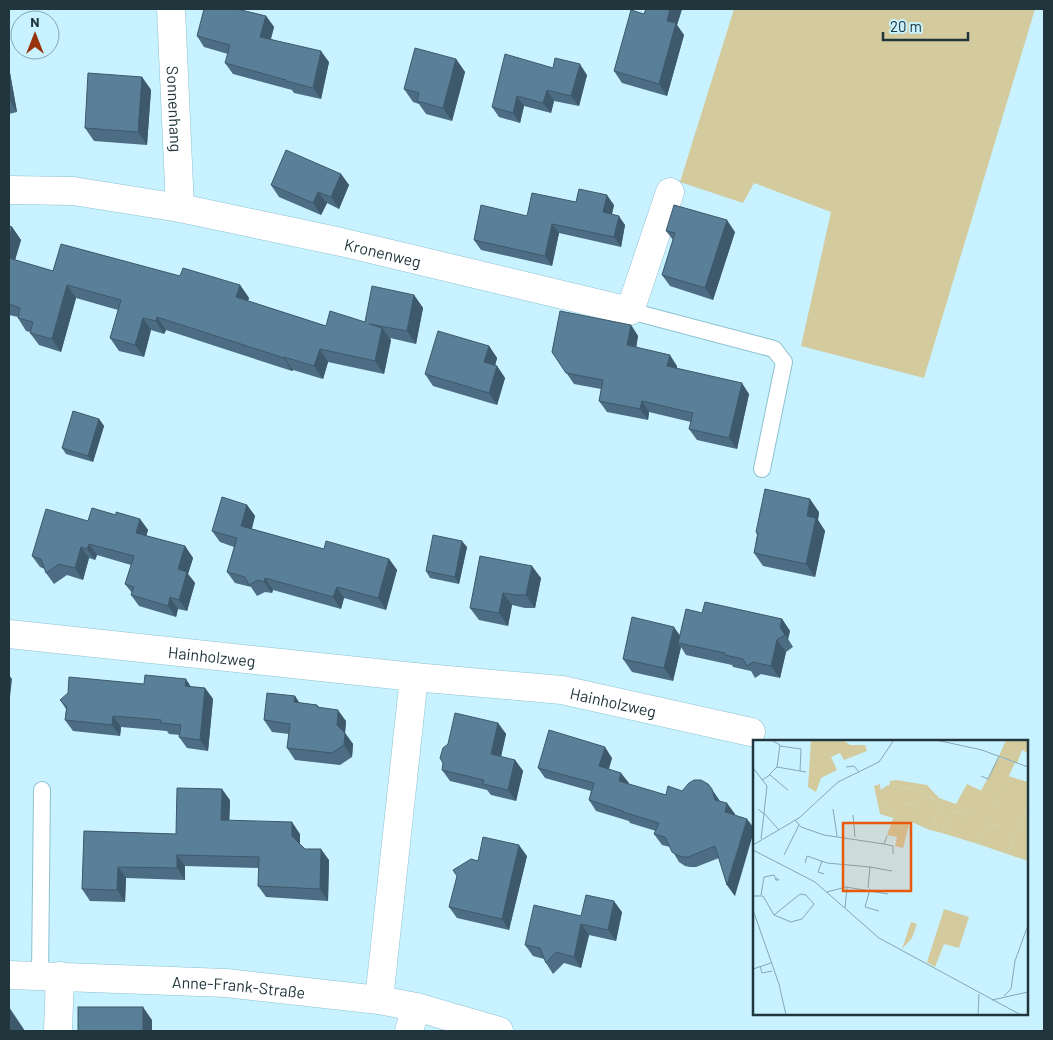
<svg xmlns="http://www.w3.org/2000/svg" width="1053" height="1040" viewBox="0 0 1053 1040" font-family="Barlow,sans-serif">
<rect width="100%" height="100%" fill="#c8f2ff"/>
<path fill="#d3ca9e" d="M734 9H1035L924 378 801 346 831 212 754 183 743 203 680 182Z"/>
<g fill="none" stroke-linecap="round" stroke-linejoin="round">
<defs>
<g id="service">
<path d="M630 311 774 349 784 362 762 469"/>
<path d="M40 975 42 790"/>
</g>
<g id="minor">
<path id="s1" d="M171 9 180 208"/>
<path id="s2" d="M9 190 73 191 180 208 341 242 630 311 670 192"/>
<path id="s3" d="M9 634 414 677"/>
<path id="s4" d="M9 975 226 983 379 1000 416 1007 499 1031"/>
<path id="s5" d="M379 1000 414 677 562 690 751 732"/>
<path d="M58 1031 60 976"/>
<path d="M409 1031 416 1007"/>
</g>
</defs>
<use href="#service" stroke="#8dc1d0" stroke-width="18"/>
<use href="#minor" stroke="#8dc1d0" stroke-width="29"/>
<use href="#service" stroke="#fff" stroke-width="16"/>
<use href="#minor" stroke="#fff" stroke-width="28"/>
</g>
<g fill="#4d6d84">
<path d="M646 9H682L677 25 684 35 667 96 622 83 614 71 644 14Z"/>
<path d="M266 16 274 27 271 39 329 62 321 99 294 93 292 90 233 74 225 63 228 54 204 47 197 36Z"/>
<path d="M456 59 465 72 452 121 426 114 419 104 413 102 404 89Z"/>
<path d="M553 68 587 75 579 106 554 101 551 113 524 106 520 123 499 117 492 107Z"/>
<path d="M9 71 10 73 17 112 9 114Z"/>
<path d="M142 77 151 90 147 145 94 141 85 128Z"/>
<path d="M341 174 349 185 339 209 327 203 321 215 279 197 271 185Z"/>
<path d="M576 202 614 205 612 214 625 225 621 247 559 233 552 266 481 250 474 240 527 216Z"/>
<path d="M9 226 12 227 21 240 15 260 53 271 180 276 240 285 249 298 248 301 326 326 365 322 414 295 423 308 416 344 390 338 391 340 384 374 328 362 323 379 293 370 292 371 166 330 164 334 151 330 144 357 119 351 110 338 118 310 76 298 61 352 39 345 30 333V332L26 331 18 318V317L9 315Z"/>
<path d="M666 231 735 232 713 300 670 286 662 275 673 240Z"/>
<path d="M631 325 638 336 636 347 677 366V368L749 394 737 449 697 440 689 429 691 422 649 412 648 420 607 412 599 401 601 389 574 384 552 352Z"/>
<path d="M489 346 497 358 495 366H497L505 378 497 405 433 386 425 374Z"/>
<path d="M99 419 104 426 93 462 66 454 62 448Z"/>
<path d="M247 505 255 516 252 529 324 549 389 559 397 570 386 610 344 598 341 609 273 590 272 593 265 592 257 596 251 587 235 583 227 572 234 547 220 542 212 531Z"/>
<path d="M819 512 818 520 825 531 815 577 763 566 754 553 757 535 756 532Z"/>
<path d="M116 515 140 519 148 530 146 536 185 546 193 558 188 574 195 583 187 611 178 609 176 617 139 606 131 595 132 593 125 584 131 565 97 555 95 560 89 558 83 580 67 575 54 584 46 573 45 569 40 567 32 556 88 521Z"/>
<path d="M467 547 459 584 430 578 426 571Z"/>
<path d="M480 556 541 578 535 608H525L512 605 508 626 479 620 470 608Z"/>
<path d="M702 613 782 619 790 631 788 639 793 647 786 652 780 678 761 674 755 678 751 671 733 667 732 665 686 655 681 647 673 681 632 672 623 659 680 635Z"/>
<path d="M144 684 205 688 213 699 208 751 187 748 179 737 180 735 169 734 167 731 121 727 120 736 73 731 65 720 66 709 60 700Z"/>
<path d="M295 696 299 703 317 705 319 707 346 721 345 733 353 744 352 757 340 765 295 760 287 748 289 734 272 732 264 720Z"/>
<path d="M498 723 506 734 501 757 515 760 523 771 516 801 491 795 487 790 450 781 442 770 443 763Z"/>
<path d="M612 758 609 769 628 784 666 795 708 784 720 801 735 814V896L727 885 719 858 696 867H690L685 866 679 862 670 847 662 845 654 834 656 831 630 823 629 821 596 811 589 800 591 791 545 778 538 768Z"/>
<path d="M230 800 229 821 300 834V844L305 849 329 860 328 901 266 897 258 886 259 868 185 866V880L126 878 125 902 90 901 82 889 84 831 176 834Z"/>
<path d="M527 856 509 930 457 918 449 907 478 861Z"/>
<path d="M622 912 616 941 589 935 581 968 564 963 553 974 546 963 544 959 533 956 525 945 581 916Z"/>
</g>
<g fill="#3e596b">
<path d="M670 9H682L677 25 684 35 667 96 659 84 667 21Z"/>
<path d="M266 16 274 27 268 48 260 37Z"/>
<path d="M321 51 329 62 321 99 313 88Z"/>
<path d="M456 59 465 72 452 121 443 108Z"/>
<path d="M580 64 587 75 579 106 571 96Z"/>
<path d="M9 71 10 73 17 112 9 100Z"/>
<path d="M142 77 151 90 147 145 138 132Z"/>
<path d="M547 90 554 101 551 113 543 103Z"/>
<path d="M517 96 524 106 520 123 513 113Z"/>
<path d="M341 174 349 185 339 209 331 197Z"/>
<path d="M318 192 327 203 321 215 313 203Z"/>
<path d="M607 195 614 205 610 222 603 212Z"/>
<path d="M619 216 625 225 621 247 614 237Z"/>
<path d="M727 220 735 232 713 300 705 288Z"/>
<path d="M552 224 559 233 552 266 545 256Z"/>
<path d="M12 227 21 240 12 270 9 265V238Z"/>
<path d="M67 285 76 298 61 352 52 339Z"/>
<path d="M240 285 249 298 245 310 236 297Z"/>
<path d="M414 295 423 308 416 344 407 331Z"/>
<path d="M157 317 166 330 164 334 156 321Z"/>
<path d="M143 318 151 330 144 357 135 345Z"/>
<path d="M631 325 638 336 635 356 627 345Z"/>
<path d="M382 328 391 340 384 374 375 361Z"/>
<path d="M489 346 497 358 493 374 484 362Z"/>
<path d="M320 349 328 362 323 379 314 366Z"/>
<path d="M670 355 677 366 675 377 667 366Z"/>
<path d="M284 357 293 370 292 371 284 358Z"/>
<path d="M497 366 505 378 497 405 489 393Z"/>
<path d="M742 383 749 394 737 449 729 438Z"/>
<path d="M642 401 649 412 648 420 640 409Z"/>
<path d="M99 419 104 426 93 462 88 456Z"/>
<path d="M810 499 819 512 818 520 825 531 815 577 806 564 807 516Z"/>
<path d="M247 505 255 516 249 537 241 526Z"/>
<path d="M140 519 148 530 144 544 136 533Z"/>
<path d="M462 541 467 547 459 584 455 577Z"/>
<path d="M89 544 97 555 95 560 87 549Z"/>
<path d="M185 546 193 558 188 574 195 583 187 611 179 600 178 569Z"/>
<path d="M81 547 89 558 83 580 75 568Z"/>
<path d="M389 559 397 570 386 610 378 598Z"/>
<path d="M532 566 541 578 535 608 526 595Z"/>
<path d="M265 578 273 590 272 593 264 582Z"/>
<path d="M337 587 344 598 341 609 333 597Z"/>
<path d="M503 593 512 605 508 626 499 613Z"/>
<path d="M170 597 178 609 176 617 168 606Z"/>
<path d="M782 619 790 631 788 639 793 647 780 627Z"/>
<path d="M674 627 683 640 678 643 681 647 673 681 664 668Z"/>
<path d="M777 640 786 652 780 678 771 666Z"/>
<path d="M9 675 12 679 9 706Z"/>
<path d="M186 679 193 690 185 686Z"/>
<path d="M205 688 213 699 208 751 200 740Z"/>
<path d="M295 696 303 708 294 702Z"/>
<path d="M338 710 346 721 345 733 353 744 352 757 344 745 337 725Z"/>
<path d="M113 716 121 727 120 736 112 725Z"/>
<path d="M498 723 506 734 499 765 491 754Z"/>
<path d="M605 747 612 758 606 777 599 766Z"/>
<path d="M515 760 523 771 516 801 508 790Z"/>
<path d="M621 773 629 783 626 792 619 781Z"/>
<path d="M708 784 719 800 722 811 715 800Z"/>
<path d="M222 789 230 800 229 832 221 820Z"/>
<path d="M727 803 735 814 732 823 725 812Z"/>
<path d="M747 819 754 828V831L735 896 727 885Z"/>
<path d="M292 822 300 834V848L292 836Z"/>
<path d="M519 845 527 856 509 930 502 919Z"/>
<path d="M321 849 329 860 328 901 320 889Z"/>
<path d="M177 855 185 866V880L177 868Z"/>
<path d="M118 867 126 878 125 902 117 890Z"/>
<path d="M614 901 622 912 616 941 608 930Z"/>
<path d="M581 924 589 935 581 968 574 957Z"/>
<path d="M9 1007 25 1031H9Z"/>
<path d="M143 1007 152 1020V1031H143Z"/>
</g>
<g fill="#597f99" stroke="#3e596b">
<path d="M204 9H237L266 16 260 37 321 51 313 88 286 81V80L225 63 230 45 197 36Z"/>
<path d="M646 9H670L667 21 676 23 659 84 614 71 631 10 644 14Z"/>
<path d="M415 48 456 59 443 108 417 101 419 93 404 89Z"/>
<path d="M505 54 553 68 555 58 580 64 571 96 547 90 543 103 517 96 513 113 492 107Z"/>
<path d="M88 73 142 77 138 132 85 128Z"/>
<path d="M286 150 341 174 331 197 318 192 313 203 271 185Z"/>
<path d="M579 189 607 195 603 212 619 216 614 237 552 224 545 256 474 240 481 205 527 216 532 193 576 202Z"/>
<path d="M674 205 727 220 705 288 662 275 675 233 666 231Z"/>
<path d="M9 226 12 227 9 238Z"/>
<path d="M61 244 180 276 183 268 240 285 236 297 326 326 330 311 365 322 372 286 414 295 407 331 369 324 382 328 375 361 320 349 314 366 284 357V358L157 317 156 321 143 318 135 345 110 338 121 300 67 285 52 339 30 333 33 322 18 318 20 308 9 304V258L53 271Z"/>
<path d="M560 311 631 325 627 345 670 355 667 366 742 383 729 438 689 429 693 413 642 401 640 409 599 401 603 380 566 373 552 352Z"/>
<path d="M438 331 489 346 484 362 497 366 489 393 425 374Z"/>
<path d="M73 411 99 419 88 456 62 448Z"/>
<path d="M765 489 810 499 807 516 816 518 806 564 754 553 758 533 756 532Z"/>
<path d="M222 497 247 505 241 526 324 549 326 541 389 559 378 598 337 587 333 597 265 578 264 582 258 580 249 585 245 577 227 572 237 538 212 531Z"/>
<path d="M92 508 116 515V512L140 519 136 533 185 546 178 569 187 572 179 600 170 597 168 606 131 595 134 587 125 584 134 556 89 544 87 549 81 547 75 568 59 564 46 573 41 559 32 556 46 509 88 521Z"/>
<path d="M433 535 462 541 455 577 426 571Z"/>
<path d="M480 556 532 566 526 595H516L503 593 499 613 470 608Z"/>
<path d="M705 602 782 619 780 627 785 635 777 640 771 666 753 662 747 666 743 659 725 655V653L678 643 686 609 702 613Z"/>
<path d="M632 617 674 627 664 668 623 659Z"/>
<path d="M145 675 186 679 185 686 205 688 200 740 179 737 181 725 161 723V720L113 716 112 725 65 720 67 707 60 700 68 693 69 677 144 684Z"/>
<path d="M267 693 295 696 294 702 317 705V707L338 710 337 725 345 733 344 745 332 753 287 748 290 724 264 720Z"/>
<path d="M455 713 498 723 491 754 515 760 508 790 483 784 484 780 442 770 443 763 440 758 443 748 448 744Z"/>
<path d="M549 730 605 747 599 766 621 773 619 781 666 795 668 786 682 791 689 783 694 780H701L708 784 712 789 715 800 727 803 725 812 747 819 727 885 715 846 688 857H683L677 855 672 852 665 837 654 834 659 823 623 812V811L589 800 594 783 538 768Z"/>
<path d="M177 788 222 789 221 820 292 822V836L305 849H321L320 889 258 886 259 857 177 855V868L118 867 117 890 82 889 84 831 176 834Z"/>
<path d="M483 837 519 845 502 919 449 907 457 876 453 870 471 859 478 861Z"/>
<path d="M586 895 614 901 608 930 581 924 574 957 556 952 546 963 540 948 525 945 534 905 581 916Z"/>
<rect x="78" y="1007" width="65" height="24"/>
</g>
<g text-anchor="middle" dominant-baseline="central" stroke-width="5" stroke-linejoin="round" paint-order="stroke">
<g font-size="16" fill="#20363c" stroke="#c8f2ff">
<text stroke="none"><textPath href="#s1" startOffset="100">Sonnenhang</textPath></text>
<text stroke="none"><textPath href="#s2" startOffset="380">Kronenweg</textPath></text>
<text stroke="none"><textPath href="#s3" startOffset="204">Hainholzweg</textPath></text>
<text stroke="none"><textPath href="#s5" startOffset="526">Hainholzweg</textPath></text>
<text stroke="none"><textPath href="#s4" startOffset="230">Anne-Frank-Straße</textPath></text>
</g>
</g>
<g transform="translate(753 740)">
<rect width="275" height="275" fill="#c8f2ff"/>
<path d="M255 36 275 42V66L254 114 225 104 235 83 245 86 241 66ZM143 40 174 45 186 58 203 64 214 44 229 51 214 77 201 70 189 93 177 90 188 66 168 50 140 46 137 41ZM135 45 150 65 167 62 157 81 150 108 142 106 144 97 134 95 141 76 129 62 126 51ZM191 169 216 177 206 208 191 204 182 227 174 222Z" fill="#d3ca9e"/>
<path d="M58 0H90L97 5H112L114 11 91 20 87 13 78 17 84 30 68 38 63 52 55 47ZM253 0H275V13L269 10 264 23 246 16ZM246 17 262 23 241 66 246 72 245 86 235 83 225 104 189 93 201 70 214 77ZM137 41 140 46 168 50 188 66 177 90 156 81 167 62 150 65 138 61 134 54ZM127 44 129 62 141 76 140 78 127 74 121 46ZM275 66V121L254 114ZM158 182 164 184 159 198 149 209Z" fill="#d3ca9e"/>
<path fill="none" stroke="#85a7b1" stroke-width="1" d="M183 0 229 10 275 27M27 6 48 9 47 31M24 27 53 32M93 27 101 26 106 32M1 29 14 46 11 73 26 90M16 35 24 27 27 5 20 1M228 36 235 39 246 16M9 40 17 35 35 50M5 69 11 74 8 99M80 69 84 96M100 75 102 97M42 80 48 87 71 95 131 104 134 96M131 104 140 106V114M0 105 46 78 85 42 126 22 141 0M0 110 62 142 126 198 268 275M31 115 46 85M69 121 65 132 71 134M52 123 54 116 74 123 117 127M115 148 117 127 139 131M117 149 112 167 126 171M74 152 93 147 135 154M8 155 11 137 21 135 23 140H26L23 138M0 156H10L21 175 38 182 49 179 61 164 53 155 47 154 21 175M92 168 94 147M0 170 26 244 33 275M7 226 9 233 19 231M0 229 18 223M251 256 258 249 262 221 275 185M239 260 275 252M225 275 226 254"/>
<path fill="#e8590c" fill-opacity="0.15" stroke="#e8590c" stroke-width="2.5" d="M90 83H158V151H90Z"/>
<rect width="275" height="275" fill="none" stroke="#20363c" stroke-width="2.5"/>
</g>
<rect width="1053" height="1040" fill="none" stroke="#20363c" stroke-width="20"/>
<g transform="translate(35 35)"><circle r="24" fill="#c8f2ff" stroke="#85a7b1"/>
<path d="M0-4L9 19L0 12L-9 19Z" fill="#99330d"/>
<text y="-8" font-size="14" font-weight="bold" text-anchor="middle" fill="#20363c">N</text>
</g>
<path d="M883 32v8h85v-8" fill="none" stroke="#20363c" stroke-width="2.5"/>
<text x="890" y="32" font-size="15" fill="#20363c" stroke="#c8f2ff" stroke-width="4" paint-order="stroke">20 m</text>
</svg>
